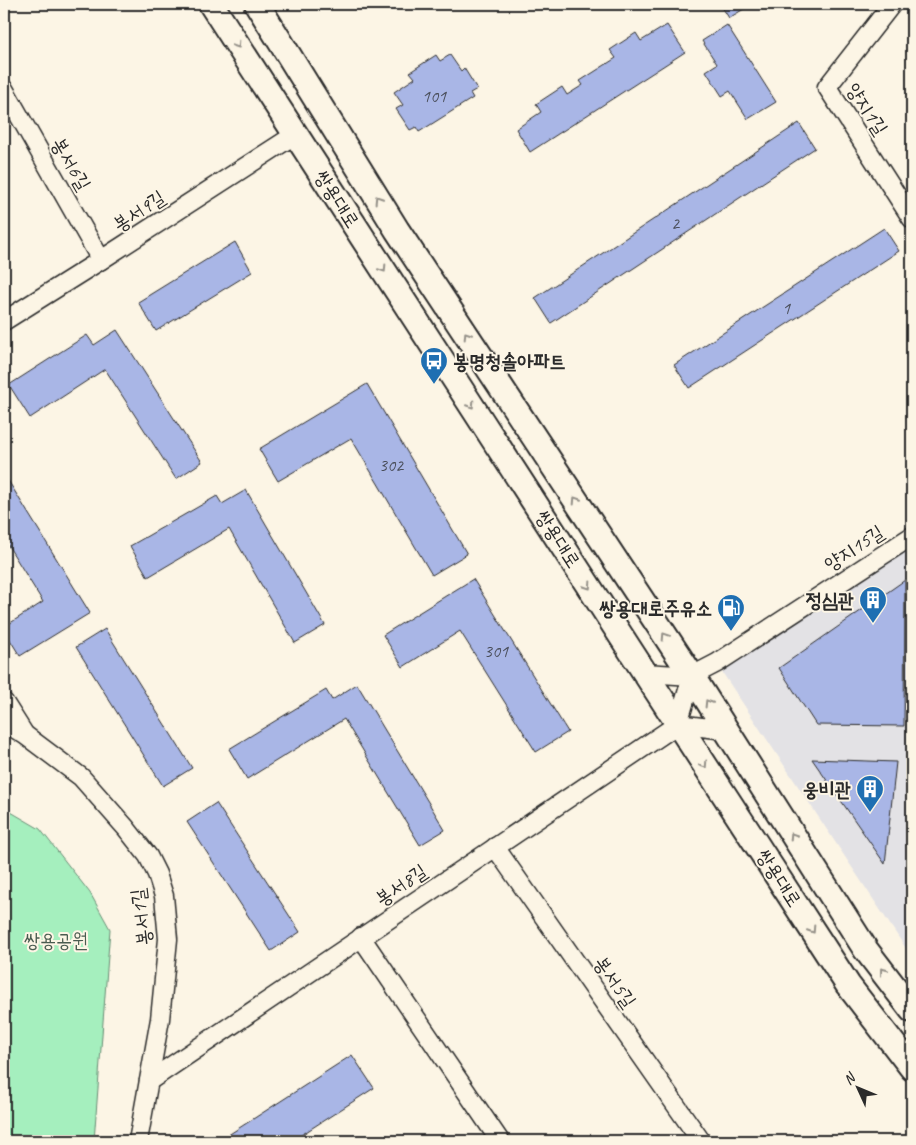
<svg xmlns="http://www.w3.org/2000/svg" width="916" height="1145" viewBox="0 0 916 1145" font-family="Caveat,'Poor Story',sans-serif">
<rect width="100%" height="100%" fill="#fcf5e5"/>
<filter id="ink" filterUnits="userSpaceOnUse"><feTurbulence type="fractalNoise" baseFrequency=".02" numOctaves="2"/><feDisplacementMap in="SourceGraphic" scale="10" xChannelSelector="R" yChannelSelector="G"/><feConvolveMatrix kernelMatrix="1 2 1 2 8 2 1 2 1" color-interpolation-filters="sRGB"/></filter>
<g filter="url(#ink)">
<path fill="#e3e2e5" d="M912 545V957L903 944 722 672Z"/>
<path fill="#a5efbe" stroke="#688d74" d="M4 808 40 829 90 893 110 929 94 1141H4Z"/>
<g fill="#a9b6e6" stroke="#2b2b2b">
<path d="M720 4H752L729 18Z"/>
<path d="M667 25 685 52 530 152 516 129 541 112 536 104 562 87 567 95 583 85 580 81 616 58 610 50 636 33 641 41Z"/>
<path d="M727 25 776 102 748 119 730 91 722 96 706 71 717 64 702 41Z"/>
<path d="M436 55 440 61 450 55 461 71 464 68 477 89 470 93 473 98 419 132 416 127 410 130 396 109 403 105 394 92 415 78 410 72Z"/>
<path d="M799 123 815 148 551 323 535 298Z"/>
<path d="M884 228 899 251 689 388 674 365Z"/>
<path d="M235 242 252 272 156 331 138 302Z"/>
<path d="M117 330 202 462 176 479 105 369 30 418 9 385 87 335 94 345Z"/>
<path d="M367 384 467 554 432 575 351 438 278 481 259 449Z"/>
<path d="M4 474 90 613 20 656 4 630V627L43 602 4 539Z"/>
<path d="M246 490 325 625 295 643 229 529 148 577 130 546 217 496 222 504Z"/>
<path d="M473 579 568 732 536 752 460 631 403 667 383 635Z"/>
<path d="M905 580 904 726 816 725 779 668Z"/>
<path d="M105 629 192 768 163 786 76 647Z"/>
<path d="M357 684 445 830 420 845 344 719 247 779 229 749 326 690 332 700Z"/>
<path d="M812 759 896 762 885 864Z"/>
<path d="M216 803 300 932 271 951 187 822Z"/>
<path d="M352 1055 374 1088 292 1141H219Z"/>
</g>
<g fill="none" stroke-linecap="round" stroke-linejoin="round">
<defs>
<g id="street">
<path d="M892 4 827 87 912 219"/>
<path d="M4 89 101 260"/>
<path d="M4 321 101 260 296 134"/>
<path d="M645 673 692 676"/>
<path d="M692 676 717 663 912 536"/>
<path d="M4 702 23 732"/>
<path d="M4 722 25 735 81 777 126 828 148 856 157 874 164 896 168 939 160 1019 138 1141"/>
<path d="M678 724 692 676"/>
<path d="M678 724 725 730"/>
<path d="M495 847 701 1141"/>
<path d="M361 937 500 1141"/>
<path d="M149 1081 678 724"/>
</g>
<g id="secondary">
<path d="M211 4 645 673 848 985 912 1068"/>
<path d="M257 4 397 230 692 676 866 950 912 1010"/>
</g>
</defs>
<use href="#street" stroke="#2b2b2b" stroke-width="21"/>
<use href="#secondary" stroke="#2b2b2b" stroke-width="28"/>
<use href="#street" stroke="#fcf5e5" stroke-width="18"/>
<use href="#secondary" stroke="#fcf5e5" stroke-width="24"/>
</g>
<defs><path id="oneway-chevron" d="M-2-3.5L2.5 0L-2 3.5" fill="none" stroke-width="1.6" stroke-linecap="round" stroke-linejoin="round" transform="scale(1.25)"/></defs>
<g stroke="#949088">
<use href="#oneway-chevron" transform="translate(237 45) rotate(57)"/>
<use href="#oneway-chevron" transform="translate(378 199) rotate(-122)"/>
<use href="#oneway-chevron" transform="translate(383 269) rotate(57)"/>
<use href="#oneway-chevron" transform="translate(467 335) rotate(-123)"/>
<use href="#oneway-chevron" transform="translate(471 405) rotate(57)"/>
<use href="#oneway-chevron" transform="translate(576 500) rotate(-123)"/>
<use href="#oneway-chevron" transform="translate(588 586) rotate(57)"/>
<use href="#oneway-chevron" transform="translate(665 636) rotate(-123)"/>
<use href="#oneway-chevron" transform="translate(708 703) rotate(-122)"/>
<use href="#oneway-chevron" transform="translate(704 765) rotate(57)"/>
<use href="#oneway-chevron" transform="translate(793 836) rotate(-123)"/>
<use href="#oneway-chevron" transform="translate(812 930) rotate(57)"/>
<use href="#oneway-chevron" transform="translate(883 971) rotate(-128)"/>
</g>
</g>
<defs>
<symbol id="bus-pin" viewBox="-11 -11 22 30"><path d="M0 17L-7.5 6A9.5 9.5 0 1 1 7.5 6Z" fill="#1f6fb2" stroke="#fcf5e5"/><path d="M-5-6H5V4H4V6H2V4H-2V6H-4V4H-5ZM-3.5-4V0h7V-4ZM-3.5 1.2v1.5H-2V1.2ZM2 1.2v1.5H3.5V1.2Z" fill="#fff"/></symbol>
<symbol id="building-pin" viewBox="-11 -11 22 30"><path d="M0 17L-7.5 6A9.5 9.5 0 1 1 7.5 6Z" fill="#1f6fb2" stroke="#fcf5e5"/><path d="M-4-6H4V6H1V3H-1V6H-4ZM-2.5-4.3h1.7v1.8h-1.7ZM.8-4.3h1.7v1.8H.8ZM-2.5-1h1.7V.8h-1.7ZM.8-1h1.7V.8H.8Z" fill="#fff"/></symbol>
<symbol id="fuel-pin" viewBox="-11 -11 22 30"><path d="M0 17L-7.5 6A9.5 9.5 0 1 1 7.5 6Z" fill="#1f6fb2" stroke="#fcf5e5"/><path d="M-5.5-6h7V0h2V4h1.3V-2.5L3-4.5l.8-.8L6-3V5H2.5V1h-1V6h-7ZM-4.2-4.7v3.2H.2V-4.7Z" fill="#fff"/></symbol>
</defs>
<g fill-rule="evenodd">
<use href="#bus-pin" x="418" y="345" width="32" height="43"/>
<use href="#building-pin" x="857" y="584" width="32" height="43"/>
<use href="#fuel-pin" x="715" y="592" width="32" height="43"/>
<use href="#building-pin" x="854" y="773" width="32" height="43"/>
</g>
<g text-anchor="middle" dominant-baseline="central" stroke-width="4" stroke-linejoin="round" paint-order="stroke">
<g font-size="18" fill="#4a4e5a">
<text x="434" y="96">101</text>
<text x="675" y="223">2</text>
<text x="786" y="308">1</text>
<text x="391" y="465">302</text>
<text x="496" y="651">301</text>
</g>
<g font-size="20" fill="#2b2b2b" stroke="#fcf5e5">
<text transform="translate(867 109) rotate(57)">양지1길</text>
<text transform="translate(71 164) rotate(60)">봉서6길</text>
<text transform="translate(337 199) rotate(57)">쌍용대로</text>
<text transform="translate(139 211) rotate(-33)">봉서9길</text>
<text transform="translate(558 539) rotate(57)">쌍용대로</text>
<text transform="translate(854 548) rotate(-33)">양지15길</text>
<text transform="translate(779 878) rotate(57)">쌍용대로</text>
<text transform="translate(401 885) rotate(-34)">봉서8길</text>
<text transform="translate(141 917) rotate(-97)">봉서1길</text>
<text transform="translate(615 982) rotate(55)">봉서5길</text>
</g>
<g font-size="20" font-weight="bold" fill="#2b2b2b" stroke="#fcf5e5" text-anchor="end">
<text x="453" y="361" text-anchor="start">봉명청솔아파트</text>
<text x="854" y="600">정심관</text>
<text x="712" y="608">쌍용대로주유소</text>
<text x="851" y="789">웅비관</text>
</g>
<g font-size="20" fill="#4a5c50" stroke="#fcf5e5">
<text x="56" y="940">쌍용공원</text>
</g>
</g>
<rect width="916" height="1145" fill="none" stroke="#fcf5e5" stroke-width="20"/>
<rect x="10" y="10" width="896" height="1125" fill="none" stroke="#2b2b2b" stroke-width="2" filter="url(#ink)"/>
<g transform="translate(858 1088) rotate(314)" stroke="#fcf5e5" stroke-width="4" paint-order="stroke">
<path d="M0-4L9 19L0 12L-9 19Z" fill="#2b2b2b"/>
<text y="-8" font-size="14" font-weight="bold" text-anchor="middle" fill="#2b2b2b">N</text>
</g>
</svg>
